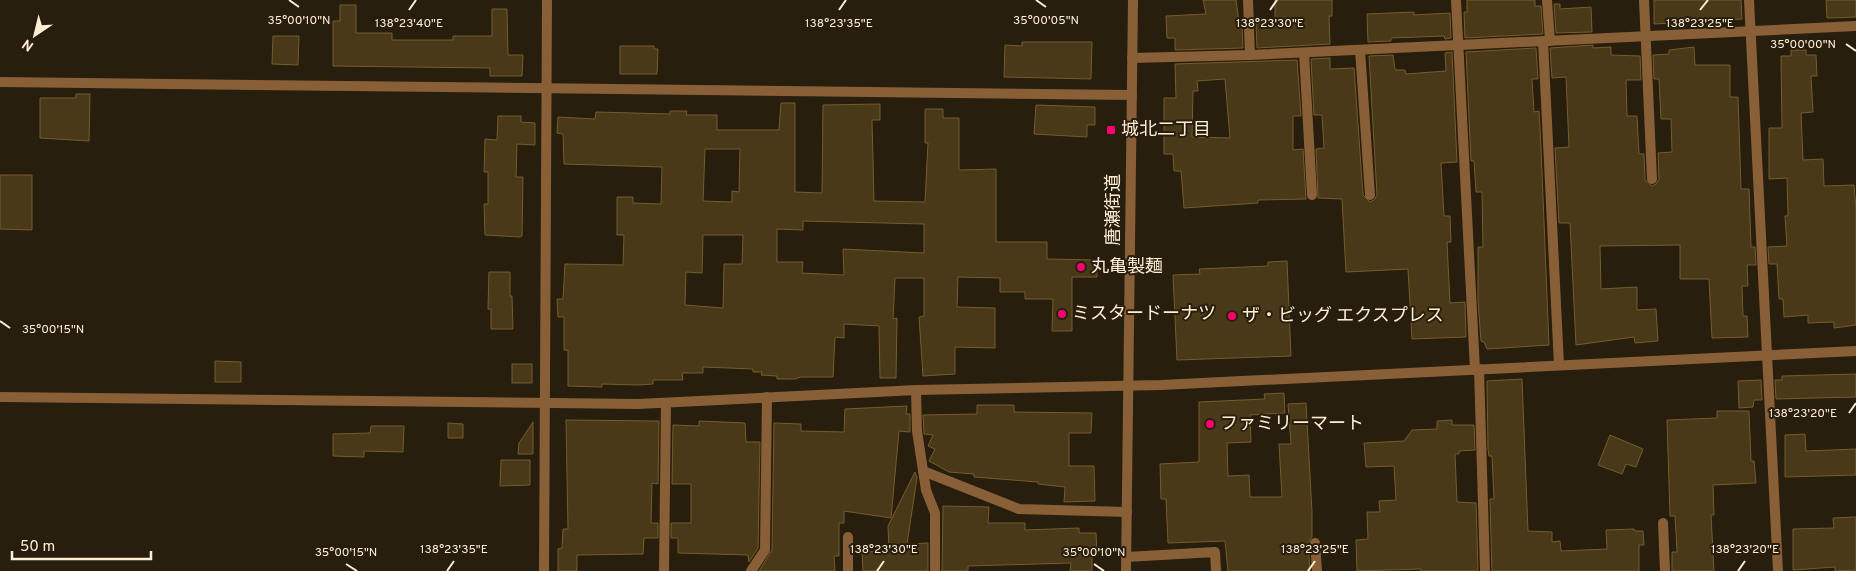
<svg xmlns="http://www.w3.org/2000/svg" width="1856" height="571" viewBox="0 0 1856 571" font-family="Overpass,'Noto Sans JP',sans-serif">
<rect width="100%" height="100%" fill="#271e0e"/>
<g fill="#493919" stroke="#765c2a" fill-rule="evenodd">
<path d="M1203 0H1236L1239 22H1242L1243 48 1175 50V38H1167L1166 16 1206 14Z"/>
<path d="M1275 0H1332V16H1329L1330 44 1257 48 1256 23H1275Z"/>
<path d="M1467 0H1535V6H1541L1543 34 1465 38 1464 12H1467Z"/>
<path d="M1654 0H1741L1742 19 1654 24Z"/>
<path d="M1826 0H1856V17L1827 18Z"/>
<path d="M1554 4H1560V9L1591 7 1592 32 1556 33Z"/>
<path d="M340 5H356V33H392V40H453V36H492V9H507L508 55H523L522 76H490V68L333 66V21H340Z"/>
<path d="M1414 12V15L1450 13 1451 38 1445 39 1444 36 1391 38V41L1368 42 1367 14Z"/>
<path d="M273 36H299L298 65 272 64Z"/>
<path d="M1022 42H1092L1091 79 1004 77 1005 45 1022 46Z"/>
<path d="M1593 45V48L1611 47V55L1640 56 1641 80H1626L1627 116H1637L1639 154H1644L1645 180 1652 186 1656 184 1659 179 1658 153 1672 152 1671 119H1661L1659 79H1654L1653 55 1669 54V50L1694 47 1695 65H1730V97H1738L1741 189H1749L1751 247H1755L1756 265H1747L1748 286H1742L1743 316H1747L1748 337 1712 338 1709 279H1680V245L1600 246 1601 289 1637 287V310L1656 309 1658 341 1635 343 1634 337 1576 345 1570 223H1559L1555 148 1569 147 1566 77 1552 78 1550 48Z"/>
<path d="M620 46H654V49H658L657 74H620Z"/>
<path d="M1536 48 1538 79H1532L1534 112 1539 111 1541 148 1549 345 1487 349 1484 342 1481 341 1478 301V247H1483L1482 192H1476L1474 161H1471L1466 52Z"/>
<path d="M1791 50H1806V55H1816L1817 76H1811L1813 112 1801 113 1803 160 1823 159 1824 186 1854 185 1856 209V325L1834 328V322L1808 323V315L1784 317 1783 299H1779L1777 264H1769L1768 247 1787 246 1785 216H1788L1787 178 1769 179V128H1782L1781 56H1791Z"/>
<path d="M1452 52 1457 162 1441 163 1444 216H1450L1451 242H1447L1450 303 1465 302 1466 337 1412 339 1408 269 1346 272 1342 199 1318 198 1316 149 1324 148 1322 115H1314L1311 59 1330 58V69L1354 68 1363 195 1370 202 1374 200 1377 195 1369 56 1393 55 1395 70H1405L1406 74 1446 71 1445 53Z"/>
<path d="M1297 60 1301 116H1293V150L1303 149 1306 199 1258 200V203L1184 208 1181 171H1174L1173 154H1164V98H1176L1175 64ZM1225 79 1230 138 1192 137 1193 91H1198L1197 81Z"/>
<path d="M76 94H90L89 141 40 138V98H76Z"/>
<path d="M781 103H795V192L822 193 823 105 880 104V120H872L874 201 925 202 928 143H925V109H943V118H959V170L996 169V242H1047V259L1097 260V277H1072V331H1052L1053 299H1025V292H1000V278L958 277 957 307 995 308V348L955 347V374L923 376 919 317 924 316V278H895L893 319 897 318 896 378H880L879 326 844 324V338L835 337 833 377H801L795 379H777V376L761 375 762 372H753V369L703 367V373H682L683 380H653V384L638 385 602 384V387L568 386V350H564V317H558L557 299H563L565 264 623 265 624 235H617V197H633V203L661 204 662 167 564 164 563 134 557 133 558 117 595 119 596 112 670 114V111H687L686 115H717V130H779ZM705 149H740L739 192 732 191V202L703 201ZM803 221 924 224V253L843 249 844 275 802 273 803 262H777V229L803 230ZM703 235H743L742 264H724L723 308 685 305 686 272 702 273Z"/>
<path d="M1036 105 1095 107V125H1087V137L1034 134Z"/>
<path d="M498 116H521V122L535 123V145L517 144 516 177H523L522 236 520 237 485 235 484 204H488V172H484L485 139 497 140Z"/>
<path d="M0 175H32V230L0 229Z"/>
<path d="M1287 261 1291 356 1177 360 1173 275 1200 274 1199 269 1268 266V262Z"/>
<path d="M489 272H510V296H512L513 329H491V309H488Z"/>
<path d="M215 361 241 362V382H215Z"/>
<rect x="512" y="364" width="20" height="19"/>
<path d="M1856 374V397L1776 399 1775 380H1782V376Z"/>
<path d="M1522 379 1528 531 1552 532V542L1560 541 1561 551 1607 549 1606 530 1634 529 1635 531H1643L1644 545H1639V571H1492L1490 503V499H1494L1492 456H1489L1488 449 1487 381Z"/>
<path d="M1761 380 1762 400H1754L1753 407 1739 408 1738 381Z"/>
<path d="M1284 393 1285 413 1250 415 1251 442 1227 443 1228 476 1249 475 1250 497H1282L1279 444H1291L1288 404 1306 403 1312 512V537L1308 543 1310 571H1228L1225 541 1168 543 1166 499H1161L1160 464 1199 462V402L1265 399 1264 394Z"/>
<path d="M977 405H1014V412L1092 413 1091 433H1069V466H1094L1095 501 1064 502 1065 487 1038 484V482L974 477V474L949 472 929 461 935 449 928 446 933 435 924 434 923 415 977 414Z"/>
<path d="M907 406 906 414H910V432L899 431 891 518 844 511V523H839V556H834L835 571H759L772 550 774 423 801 424V431L844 432 845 409Z"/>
<path d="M1717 411H1749L1751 461H1754L1756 483 1713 485 1714 515H1711L1714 571H1672V552H1677V550L1675 516H1670L1667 420 1717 418Z"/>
<path d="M566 420 659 421 658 484 652 483 651 523H658V538H644L643 554 577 555V571H558V549L562 548 563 529H568Z"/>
<path d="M1452 420V425H1474L1475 450 1459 451V454H1455L1457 502 1476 503 1478 571H1421V569L1357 571 1356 540 1368 539 1367 512H1380L1379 501 1396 500 1394 466 1366 467 1364 443 1404 441 1412 430 1437 429V421Z"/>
<path d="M699 421 745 423 746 442H760L758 548 749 562 748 555 678 553V538H671V523H691V484H672L673 425 699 426Z"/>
<path d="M533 422V454H518L519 443Z"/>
<path d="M448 423 463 424V438H448Z"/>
<path d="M371 426H404L403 452 364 451V457L333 456V434L370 433Z"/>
<path d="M1805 434 1806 451 1856 449V475L1785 477V435Z"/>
<path d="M1610 435 1643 449 1636 467 1626 464 1622 474 1598 465Z"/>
<path d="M501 460H530V485L500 486Z"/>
<path d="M915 472 917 478 907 544 928 543V571H863L862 552 889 551 888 526Z"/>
<path d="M943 506 989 507 988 523H1025V530L1079 528V533H1096L1097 554H1092V571H1070L1071 563 968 566V571H942Z"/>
<path d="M1856 517V570L1835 571V567L1793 570V529L1834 528 1833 518Z"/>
</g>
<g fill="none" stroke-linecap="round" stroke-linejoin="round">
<g stroke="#885f37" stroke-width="10">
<path d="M1248 0 1250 55"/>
<path d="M1456 0 1475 370"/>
<path d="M1547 0 1550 41"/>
<path d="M1644 0 1652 179"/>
<path d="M1749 0 1778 571"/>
<path d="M1543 41 1559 365"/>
<path d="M1360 50 1370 195"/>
<path d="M1304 53 1312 195"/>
<path d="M1132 58 1250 55 1856 26"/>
<path d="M0 82 1132 95"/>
<path d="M1479 369 1485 571"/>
<path d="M916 390 917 431 926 490 935 513V571"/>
<path d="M0 397 638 404 916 390 1161 385 1856 351"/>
<path d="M923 471 1019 509 1127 512"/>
<path d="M1663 523 1665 571"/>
<path d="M848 537V571"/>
<path d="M1315 543 1317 571"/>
<path d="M1126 557 1215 552 1216 571"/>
<path d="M544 571 547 0"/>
<path d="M664 571 666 403"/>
<path d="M751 571 765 550 767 397"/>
</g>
<path stroke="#885f37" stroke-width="10" d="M1126 571 1133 0"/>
</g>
<path fill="none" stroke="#ffedd4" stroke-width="2" d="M289 0 299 7M1036 0 1046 7M409 10 416 0M839 10 846 0M1270 10 1277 0M1700 10 1708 0M1846 44 1856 51M0 321 10 328M1849 413 1856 403M346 564 357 571M1094 564 1104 571M447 571 454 561M877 571 884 561M1308 571 1315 561M1738 571 1745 561"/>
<g fill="#ff0071" stroke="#271e0e" stroke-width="2">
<rect x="1106" y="125" width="10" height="10" rx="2.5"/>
<circle cx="1081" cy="267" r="5"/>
<circle cx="1062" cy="314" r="5"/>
<circle cx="1232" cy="316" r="5"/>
<circle cx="1210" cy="424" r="5"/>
</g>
<g text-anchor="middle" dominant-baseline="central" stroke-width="4" stroke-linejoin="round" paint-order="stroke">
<g font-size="18" fill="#ffedd4" stroke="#271e0e" text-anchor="start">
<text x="1121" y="130">城北二丁目</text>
<text x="1091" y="267">丸亀製麺</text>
<text x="1072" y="314">ミスタードーナツ</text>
<text x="1242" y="316">ザ・ビッグ エクスプレス</text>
<text x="1220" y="424">ファミリーマート</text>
</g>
<g font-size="18" fill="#ffedd4" stroke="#271e0e">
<text transform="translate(1114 210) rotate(-90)">唐瀬街道</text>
</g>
</g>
<g font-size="12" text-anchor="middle" fill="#ffedd4" stroke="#271e0e" stroke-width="4" stroke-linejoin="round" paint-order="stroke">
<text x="299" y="24">35°00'10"N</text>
<text x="1046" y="24">35°00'05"N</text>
<text x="409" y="27">138°23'40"E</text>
<text x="839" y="27">138°23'35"E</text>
<text x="1270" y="27">138°23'30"E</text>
<text x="1700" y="27">138°23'25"E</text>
<text x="1803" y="48">35°00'00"N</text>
<text x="53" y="333">35°00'15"N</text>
<text x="1803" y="417">138°23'20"E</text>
<text x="454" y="553">138°23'35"E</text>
<text x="884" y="553">138°23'30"E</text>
<text x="1315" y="553">138°23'25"E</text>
<text x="1745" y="553">138°23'20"E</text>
<text x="346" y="556">35°00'15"N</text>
<text x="1094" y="556">35°00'10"N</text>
</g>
<g transform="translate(35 35) rotate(215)" stroke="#271e0e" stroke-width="4" paint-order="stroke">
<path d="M0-4L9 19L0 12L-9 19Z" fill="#ffedd4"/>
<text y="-8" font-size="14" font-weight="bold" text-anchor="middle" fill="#ffedd4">N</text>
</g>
<path d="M12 551v8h139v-8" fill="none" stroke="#ffedd4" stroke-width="2.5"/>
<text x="20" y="551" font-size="15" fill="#ffedd4" stroke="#271e0e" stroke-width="4" paint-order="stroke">50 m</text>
</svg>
